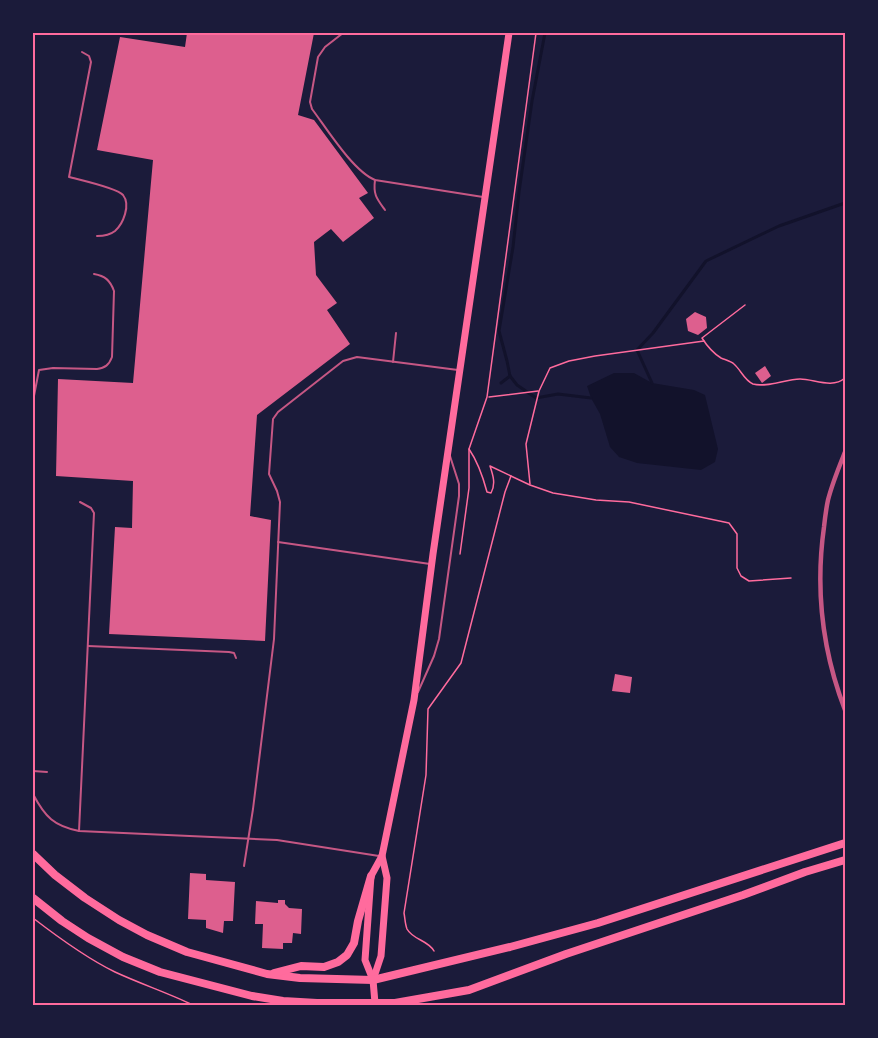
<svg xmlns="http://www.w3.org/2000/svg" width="878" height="1038" viewBox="0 0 878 1038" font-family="Bitter,serif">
<rect width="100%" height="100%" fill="#1b1b3a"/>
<path fill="#12122b" d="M614 373H634L652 383 694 390 705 395 718 449 715 462 701 470 637 463 619 457 610 447 600 414 591 398 587 386Z"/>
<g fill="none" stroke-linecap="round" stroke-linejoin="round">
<g stroke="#12122b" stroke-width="3">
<path d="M545 33 532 101 519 192 513 247 499 331 507 361 510 376 517 385 536 398 558 394 591 398"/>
<path d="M501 383 510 376"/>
<path d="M652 383 637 350 653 333 706 261 779 226 845 203"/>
</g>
</g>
<g fill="#dd5f8e">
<path d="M187 33H314L298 115 314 120 368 193 359 198 374 218 343 242 331 229 314 242 316 275 337 303 327 310 350 344 257 415 250 516 271 520 265 641 109 634 115 527 132 528 133 481 56 476 58 379 133 383 153 160 97 150 120 37 185 47Z"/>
<path d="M695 312 706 317 707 328 698 335 688 331 686 319Z"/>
<path d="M765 366 771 376 762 383 755 373Z"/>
<path d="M615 674 632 677 630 693 612 691Z"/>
<path d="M190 873 206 874V880L235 882 233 921H224L223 933 206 928V920L188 919Z"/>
<path d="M278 900H285V904L289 908 302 909 301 934 293 933 292 943H283V949L262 948 263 924H255L256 901 278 903Z"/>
</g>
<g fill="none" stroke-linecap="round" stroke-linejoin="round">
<g stroke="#ff6b9d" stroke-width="1.5">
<path d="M745 305 702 338C707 346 713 353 721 358 726 360 731 361 734 364 741 370 744 380 753 384 766 388 786 379 800 379 814 379 832 389 845 378"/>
<path d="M489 397 538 391"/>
<path d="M469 449C478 462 483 477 487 492L491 493C496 484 493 475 490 466L530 485 553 493 596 500 629 502 729 523 737 534V568L741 576 749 581 791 578"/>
<path d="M530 484 526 444 539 391 550 368 569 361 595 356 704 341"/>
<path d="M460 554 469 488V449L487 397 536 33"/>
<path d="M33 918C59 938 86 958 115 972 141 984 168 993 193 1005"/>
<path d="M434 951C428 940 413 940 407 929 405 924 405 918 404 913L426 775 428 709 461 663 505 492 511 476"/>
</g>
<g stroke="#c65784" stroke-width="2">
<path d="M343 33 325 47 318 57 310 102 312 109C327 129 353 171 375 180L483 197"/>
<path d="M82 52 89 56 91 62 69 177C80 180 117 188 123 195 131 205 123 224 115 231 110 235 104 236 97 236"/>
<path d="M375 180C373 195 377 199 385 210"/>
<path d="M393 362 396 333"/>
<path d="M33 401 39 370 53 368 97 369C105 368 109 365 112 357L114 291C110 280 105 276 94 274"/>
<path d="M278 542 430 564"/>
<path d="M88 646 229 652 234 653 236 658"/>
<path d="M418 692 434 656 439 639 459 496V484L450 456"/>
<path d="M33 771 47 772"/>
<path d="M33 794C45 817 54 826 79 831L277 840 379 856"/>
<path d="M79 831 94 513 91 508 80 502"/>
<path d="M244 866 253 809 274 639 280 502 277 491 269 474 273 419 278 412 343 361 357 357 458 370"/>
</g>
<path stroke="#c65784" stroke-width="4.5" d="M845 452C839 467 832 484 828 500 826 509 825 518 824 527 815 591 822 650 845 710"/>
<g stroke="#ff6b9d" stroke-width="7">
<path d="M373 980 381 956 387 878 382 856"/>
<path d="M375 1003 373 980 365 960 371 876 382 856 414 700 433 554 509 33"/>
</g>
<g stroke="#ff6b9d" stroke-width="8">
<path d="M33 854 55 875 85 898 119 920 147 935 187 952 267 974 300 978 373 980 510 947 598 923 845 843"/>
<path d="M33 898 62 921 88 938 123 957 160 972 252 996 283 1001 317 1003H395L469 990 566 954 743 895 805 872 845 860"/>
<path d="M274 973 301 966 324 967 338 962 347 955 354 943 358 921 371 876"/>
</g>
</g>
<rect width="878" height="1038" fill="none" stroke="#1b1b3a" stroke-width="69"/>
<rect x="34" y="34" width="810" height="970" fill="none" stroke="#ff6b9d" stroke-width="2"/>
</svg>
